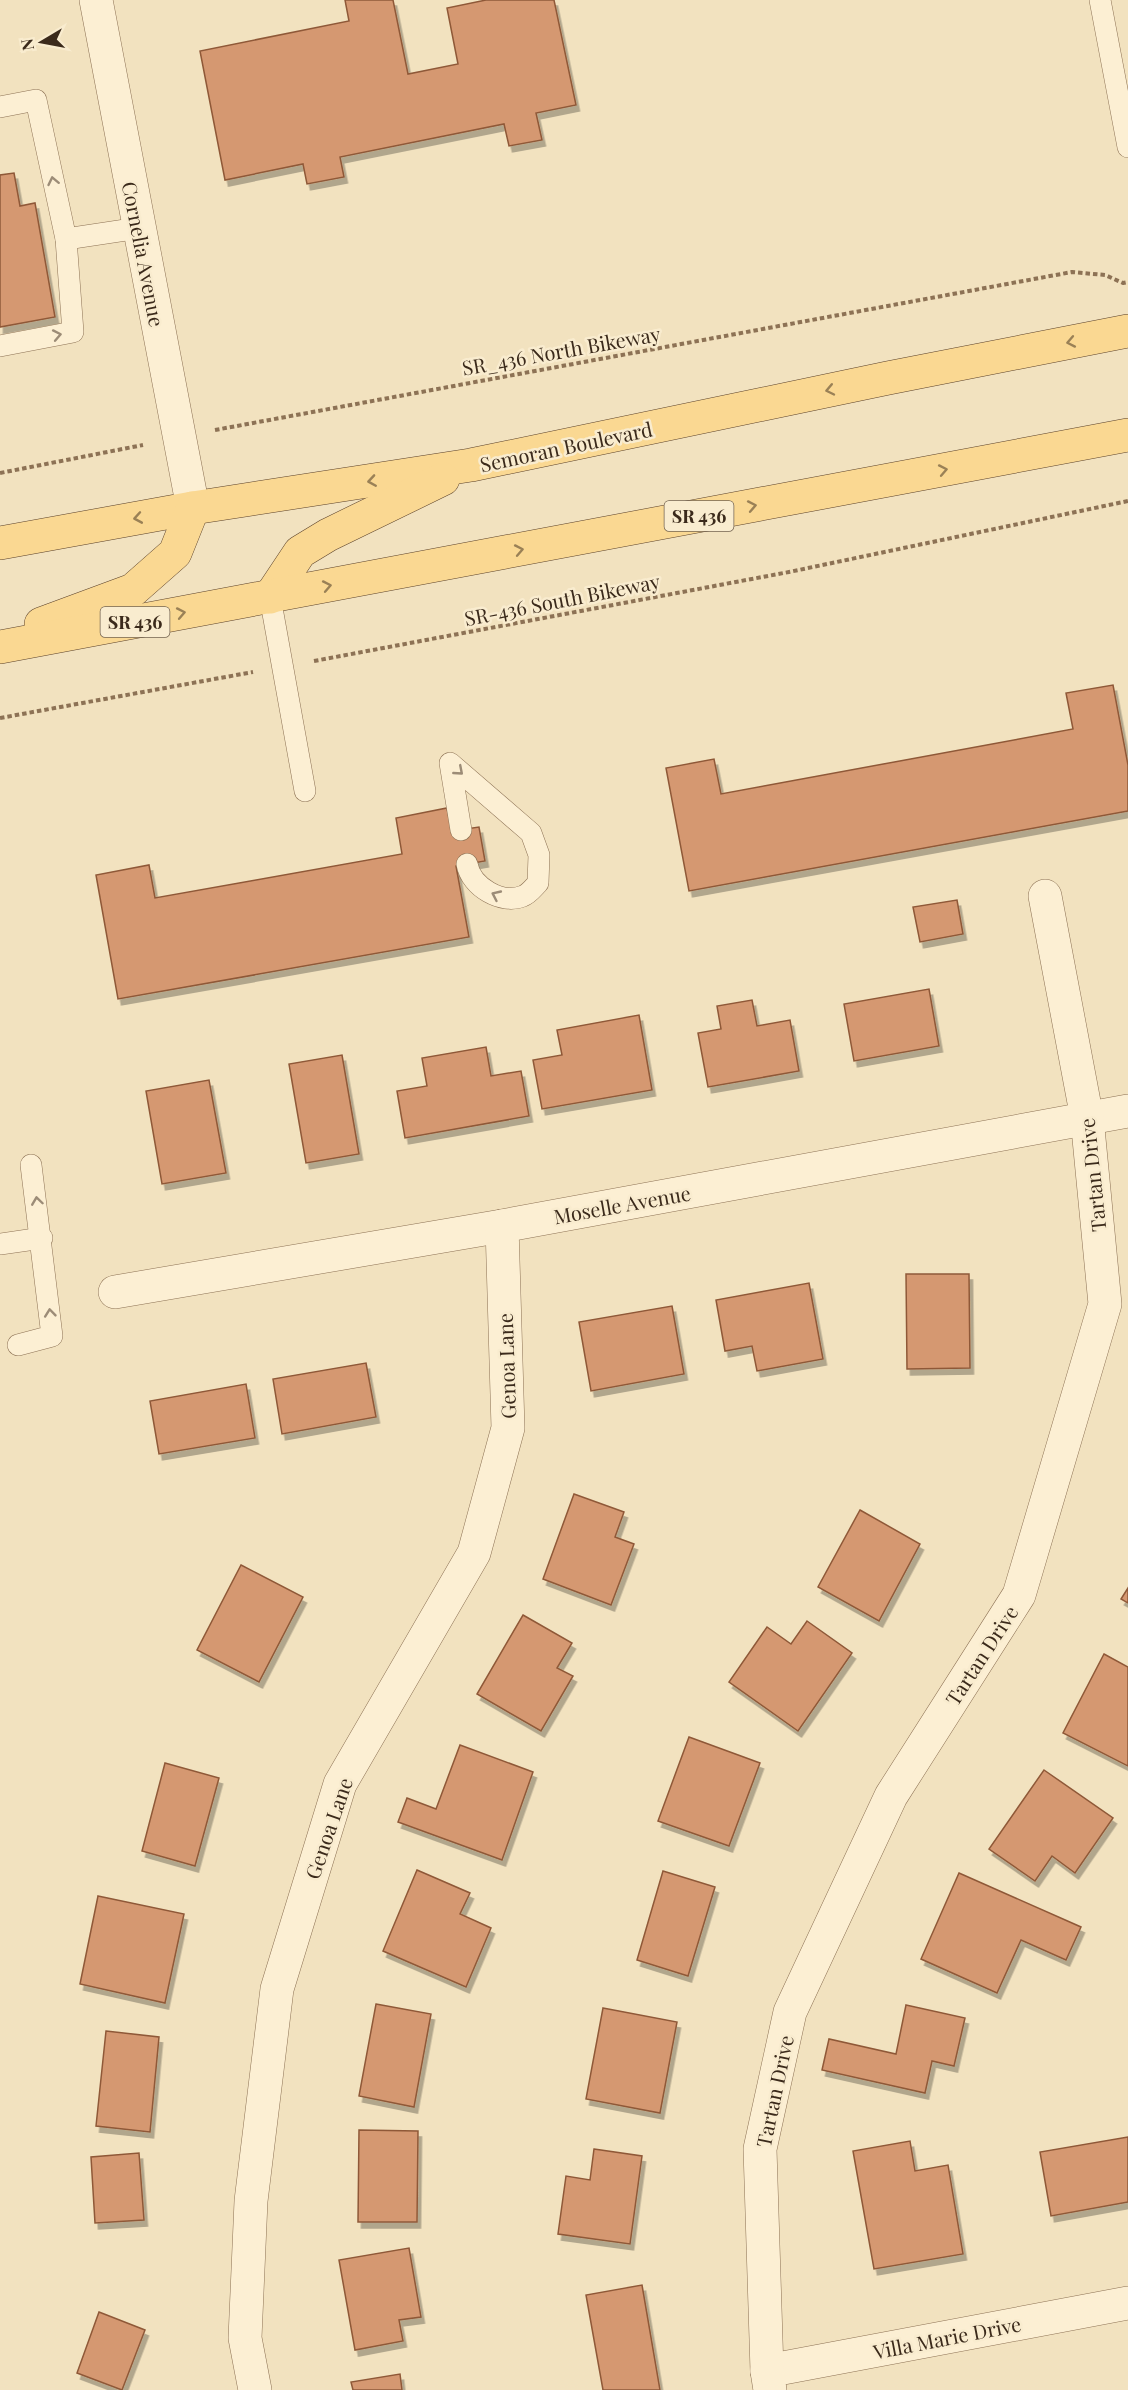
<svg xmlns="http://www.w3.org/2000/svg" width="1128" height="2390" viewBox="0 0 1128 2390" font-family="'Playfair Display',serif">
<defs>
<filter id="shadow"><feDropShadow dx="3.5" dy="6" stdDeviation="0" flood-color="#0004"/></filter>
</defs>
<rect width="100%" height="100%" fill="#f2e2bf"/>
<g fill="#d59871" stroke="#8f5938" stroke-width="1.5" filter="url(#shadow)">
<path d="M345 0H393L408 74 458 64 447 8 486 0H554L576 105 536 113 542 140 509 146 504 124 340 157 344 177 307 184 303 164 225 180 200 51 349 21Z"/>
<path d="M14 173 20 206 35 203 55 317 0 327V175Z"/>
<path d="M1113 685 1128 765V811L689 891 666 768 714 759 721 794 1073 729 1066 693Z"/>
<path d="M447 808 452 831 479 827 485 861 456 866 469 937 118 999 96 875 149 865 155 898 402 854 396 818Z"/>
<path d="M957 900 963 934 920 942 913 907Z"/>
<path d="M929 989 939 1046 854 1061 844 1004Z"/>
<path d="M752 1000 757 1026 790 1020 799 1071 708 1087 698 1033 721 1029 717 1006Z"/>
<path d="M639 1015 652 1090 542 1109 533 1060 562 1055 557 1030Z"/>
<path d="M486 1047 491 1076 521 1071 529 1116 405 1138 397 1091 427 1086 422 1058Z"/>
<path d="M342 1055 359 1154 306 1163 289 1064Z"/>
<path d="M209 1080 226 1173 162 1184 146 1091Z"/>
<path d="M906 1274H969L970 1368 907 1369Z"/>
<path d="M809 1283 823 1359 757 1371 752 1346 725 1351 716 1300Z"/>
<path d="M672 1306 684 1374 591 1391 579 1322Z"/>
<path d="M366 1363 376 1417 282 1434 273 1379Z"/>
<path d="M246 1384 255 1438 159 1454 150 1401Z"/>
<path d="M574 1494 624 1512 615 1537 634 1544 611 1605 543 1579Z"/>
<path d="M860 1510 920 1544 879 1621 818 1587Z"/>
<path d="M241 1565 303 1597 259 1682 197 1650Z"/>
<path d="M1128 1588V1603L1121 1599Z"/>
<path d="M523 1615 572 1643 557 1668 573 1676 541 1731 477 1694Z"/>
<path d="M807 1621 852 1653 798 1731 729 1682 767 1627 791 1644Z"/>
<path d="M1104 1654 1128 1667V1766L1063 1733Z"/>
<path d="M689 1737 760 1763 729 1846 658 1821Z"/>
<path d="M460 1745 533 1772 502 1860 398 1822 407 1798 436 1809Z"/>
<path d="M165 1763 219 1778 195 1866 142 1851Z"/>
<path d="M1044 1770 1113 1818 1075 1873 1052 1856 1035 1881 989 1849Z"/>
<path d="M417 1870 470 1893 460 1914 491 1928 466 1987 383 1951Z"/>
<path d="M663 1871 715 1887 688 1976 637 1960Z"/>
<path d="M959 1873 1081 1927 1066 1960 1021 1940 997 1993 921 1959Z"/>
<path d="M98 1896 184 1914 165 2003 80 1984Z"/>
<path d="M376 2004 431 2014 414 2107 359 2096Z"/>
<path d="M906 2005 965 2018 954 2066 932 2061 925 2093 822 2070 829 2039 896 2054Z"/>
<path d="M603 2008 677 2022 660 2113 586 2099Z"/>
<path d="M106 2031 159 2037 150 2132 96 2126Z"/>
<path d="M359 2130 418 2131 417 2222H358Z"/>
<path d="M1128 2137V2202L1051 2216 1040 2152Z"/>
<path d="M910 2141 915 2171 948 2165 963 2254 874 2269 853 2151Z"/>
<path d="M594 2149 642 2156 630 2244 558 2234 566 2176 590 2180Z"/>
<path d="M139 2153 144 2220 95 2223 91 2157Z"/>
<path d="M409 2248 421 2317 399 2320 403 2341 355 2350 339 2260Z"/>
<path d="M642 2285 660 2390H603L586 2295Z"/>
<path d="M99 2312 145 2330 122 2390 77 2373Z"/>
<path d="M400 2374 402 2390H353L351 2382Z"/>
</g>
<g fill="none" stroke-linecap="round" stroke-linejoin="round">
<defs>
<g id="service">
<path d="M1100 0 1128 147"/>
<path d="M0 107 36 100 66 239 73 332 0 346"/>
<path d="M66 239 139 228"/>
<path d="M270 597 305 791"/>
<path d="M461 830 450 763 531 833 539 855 538 883C534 887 529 894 523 896 502 905 471 887 467 864"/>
<path d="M0 1244 42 1238"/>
<path d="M18 1345 52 1336 31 1165"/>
</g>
<g id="minor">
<path d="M96 0 193 508"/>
<path d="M115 1292 502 1226 1128 1111"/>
<path d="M767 2371 1128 2303"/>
<path d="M255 2390 245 2338 251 2201 277 1989 340 1784 474 1553 508 1428 502 1226"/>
<path d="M770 2390 767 2371 760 2149 790 2012 891 1796 1019 1595 1105 1304 1087 1118 1045 896"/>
</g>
<g id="primary">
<path d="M0 543 193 508 471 465 888 378 1128 331"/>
<path d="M270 597 300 552 328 535 443 479"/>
<path d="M41 624 133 590 175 553 193 508"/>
<path d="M0 647 1128 435"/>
</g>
</defs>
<use href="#service" stroke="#8d7255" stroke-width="22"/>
<use href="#minor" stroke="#8d7255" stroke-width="34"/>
<use href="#primary" stroke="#5a402a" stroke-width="34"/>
<g stroke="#8d7255" stroke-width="4" stroke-dasharray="4.5 3" stroke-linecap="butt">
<path d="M215 430 1072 272 1105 275 1123 283 1128 282"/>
<path d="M0 473 143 445"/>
<path d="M314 661 789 572 1128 501"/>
<path d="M0 718 253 672"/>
</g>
<use href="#service" stroke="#fcefd3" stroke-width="21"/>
<use href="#minor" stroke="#fcefd3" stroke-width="33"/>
<use href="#primary" stroke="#fad892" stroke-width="33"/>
</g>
<defs><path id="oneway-chevron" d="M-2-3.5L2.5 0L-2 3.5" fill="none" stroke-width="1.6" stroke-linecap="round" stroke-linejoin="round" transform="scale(1.5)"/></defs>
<g stroke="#9c8c77">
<use href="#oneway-chevron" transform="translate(53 181) rotate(-102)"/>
<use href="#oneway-chevron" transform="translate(57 335) rotate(-11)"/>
<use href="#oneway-chevron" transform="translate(459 771) rotate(41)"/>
<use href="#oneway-chevron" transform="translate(496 895) rotate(-155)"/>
<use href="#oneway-chevron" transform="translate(37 1201) rotate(-98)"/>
<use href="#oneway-chevron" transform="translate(50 1313) rotate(-96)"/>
</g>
<g stroke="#9a8156">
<use href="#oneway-chevron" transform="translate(1071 342) rotate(169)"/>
<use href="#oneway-chevron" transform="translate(830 390) rotate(168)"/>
<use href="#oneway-chevron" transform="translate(943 470) rotate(-11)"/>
<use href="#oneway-chevron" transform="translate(372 481) rotate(171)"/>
<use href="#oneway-chevron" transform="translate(752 506) rotate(-11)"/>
<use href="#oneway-chevron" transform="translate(138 518) rotate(170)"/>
<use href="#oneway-chevron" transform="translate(519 550) rotate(-11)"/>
<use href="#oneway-chevron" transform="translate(327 586) rotate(-11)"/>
<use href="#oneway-chevron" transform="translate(181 613) rotate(-11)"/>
</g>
<g text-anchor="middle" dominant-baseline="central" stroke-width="5" stroke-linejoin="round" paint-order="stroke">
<g fill="#f9eccf" stroke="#746451" stroke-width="1.5">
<rect x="664.5" y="501" width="69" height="30" rx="4.5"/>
<rect x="100.5" y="607" width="69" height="30" rx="4.5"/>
</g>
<g font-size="18" font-weight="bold" fill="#3b2a1b">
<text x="699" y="516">SR 436</text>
<text x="135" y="622">SR 436</text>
</g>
<g font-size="20" fill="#3b2a1b" stroke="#f9eccf">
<text transform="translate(144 254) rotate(79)">Cornelia Avenue</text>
<text transform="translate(561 350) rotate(-10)">SR_436 North Bikeway</text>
<text transform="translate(566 446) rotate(-12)">Semoran Boulevard</text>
<text transform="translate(562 599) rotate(-11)">SR-436 South Bikeway</text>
<text transform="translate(1092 1175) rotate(-96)">Tartan Drive</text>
<text transform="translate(622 1204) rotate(-10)">Moselle Avenue</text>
<text transform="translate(506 1366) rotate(-92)">Genoa Lane</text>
<text transform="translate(981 1655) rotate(-57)">Tartan Drive</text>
<text transform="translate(328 1828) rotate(-71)">Genoa Lane</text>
<text transform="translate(774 2091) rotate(-78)">Tartan Drive</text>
<text transform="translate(947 2337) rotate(-11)">Villa Marie Drive</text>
</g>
</g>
<g transform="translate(42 42) rotate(260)" stroke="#f9eccf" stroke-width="4.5" paint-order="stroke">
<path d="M0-4.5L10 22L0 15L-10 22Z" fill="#3b2a1b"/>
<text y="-9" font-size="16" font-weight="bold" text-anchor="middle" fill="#3b2a1b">N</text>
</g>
</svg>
